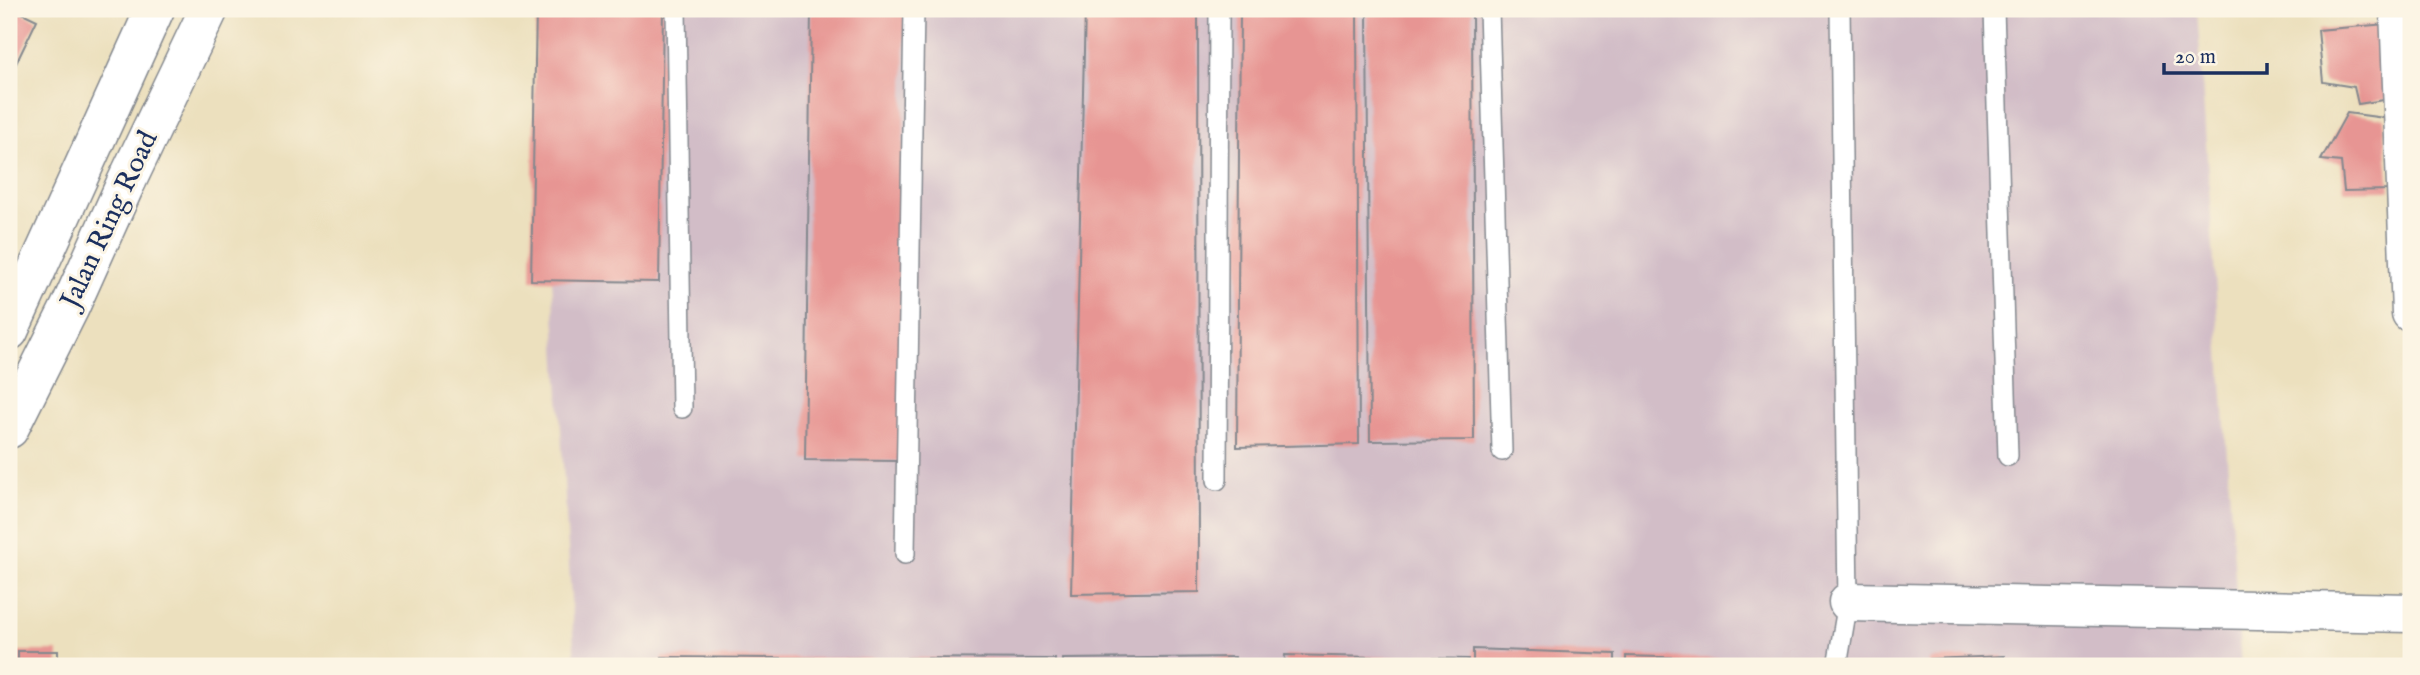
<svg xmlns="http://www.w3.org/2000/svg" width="2420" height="675" viewBox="0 0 2420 675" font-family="'IM FELL English',serif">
<rect width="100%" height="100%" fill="#fcf5e5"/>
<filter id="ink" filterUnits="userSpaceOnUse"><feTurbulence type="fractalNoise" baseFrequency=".0143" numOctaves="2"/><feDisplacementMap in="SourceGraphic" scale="14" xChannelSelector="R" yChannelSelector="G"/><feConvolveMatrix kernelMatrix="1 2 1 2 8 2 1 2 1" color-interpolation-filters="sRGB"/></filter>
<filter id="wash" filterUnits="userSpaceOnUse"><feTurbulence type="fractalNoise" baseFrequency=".00686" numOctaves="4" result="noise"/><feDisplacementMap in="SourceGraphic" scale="28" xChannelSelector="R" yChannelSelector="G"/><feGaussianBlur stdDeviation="1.57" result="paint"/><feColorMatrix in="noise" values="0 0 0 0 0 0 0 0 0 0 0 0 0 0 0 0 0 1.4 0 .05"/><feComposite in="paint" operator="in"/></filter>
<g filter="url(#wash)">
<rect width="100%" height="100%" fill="#ece0be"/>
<path fill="#d2bdc7" d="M536 9H2197L2241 666H575Z"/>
<g id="blocks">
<g fill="#e79593">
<path d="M9 9H14L37 20 12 72 9 70Z"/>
<path d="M536 9H663L659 282 531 280Z"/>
<path d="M811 9H905L900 461 805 460Z"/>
<path d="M1085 9H1198L1199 592 1071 594Z"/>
<path d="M1240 9H1357L1359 444 1237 447Z"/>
<path d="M1367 9H1472L1474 440 1370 441Z"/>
<path d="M2386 24 2390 99 2358 104 2354 87 2323 82 2318 30Z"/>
<path d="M2347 113 2384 118 2390 190 2344 191 2341 162 2321 160Z"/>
<path d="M1473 649 1615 654V666H1473Z"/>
<rect x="18" y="651" width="40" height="15"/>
<path d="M1285 655 1468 659V666H1284Z"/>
<path d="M1626 656 1794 661V666H1626Z"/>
<path d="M2004 656V666H1930V659Z"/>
<path d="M662 657 903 659V666H662Z"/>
<path d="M1235 657V666H1063V659Z"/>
<path d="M907 658 1055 659V666H907Z"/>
</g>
</g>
</g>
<g filter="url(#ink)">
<use href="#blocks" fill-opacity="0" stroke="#84888e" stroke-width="2"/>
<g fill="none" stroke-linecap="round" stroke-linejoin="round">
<defs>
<g id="service">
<path d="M676 9 682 408"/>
<path d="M1489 9 1502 451"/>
<path d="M1994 9 2008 456"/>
<path d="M1217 480 1219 9"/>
<path d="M905 554 914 9"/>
<path d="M1837 666 1848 602 1840 9"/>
</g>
<g id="minor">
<path d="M2399 9 2411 313"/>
<path d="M1848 602 2411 613"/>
</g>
<g id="trunk">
<path d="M9 331 155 9"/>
<path d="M9 429 70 307 124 187 209 9"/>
</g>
</defs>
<use href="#service" stroke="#84888e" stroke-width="22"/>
<use href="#minor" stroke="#84888e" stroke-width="41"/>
<use href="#trunk" stroke="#84888e" stroke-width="41"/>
<use href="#service" stroke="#fff" stroke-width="19"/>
<use href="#minor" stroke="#fff" stroke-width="38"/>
<use href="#trunk" stroke="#fff" stroke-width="38"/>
</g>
</g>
<g text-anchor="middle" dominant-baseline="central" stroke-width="6" stroke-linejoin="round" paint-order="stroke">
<g font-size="28" fill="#1b2f5e" stroke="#fcf5e5">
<text transform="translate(110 220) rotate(-65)">Jalan Ring Road</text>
</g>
</g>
<rect width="2420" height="675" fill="none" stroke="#fcf5e5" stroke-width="35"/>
<path d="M2164 63v10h103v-10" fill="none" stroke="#1b2f5e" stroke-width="3.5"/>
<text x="2175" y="63" font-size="21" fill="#1b2f5e" stroke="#fcf5e5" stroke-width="5" paint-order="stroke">20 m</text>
</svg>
